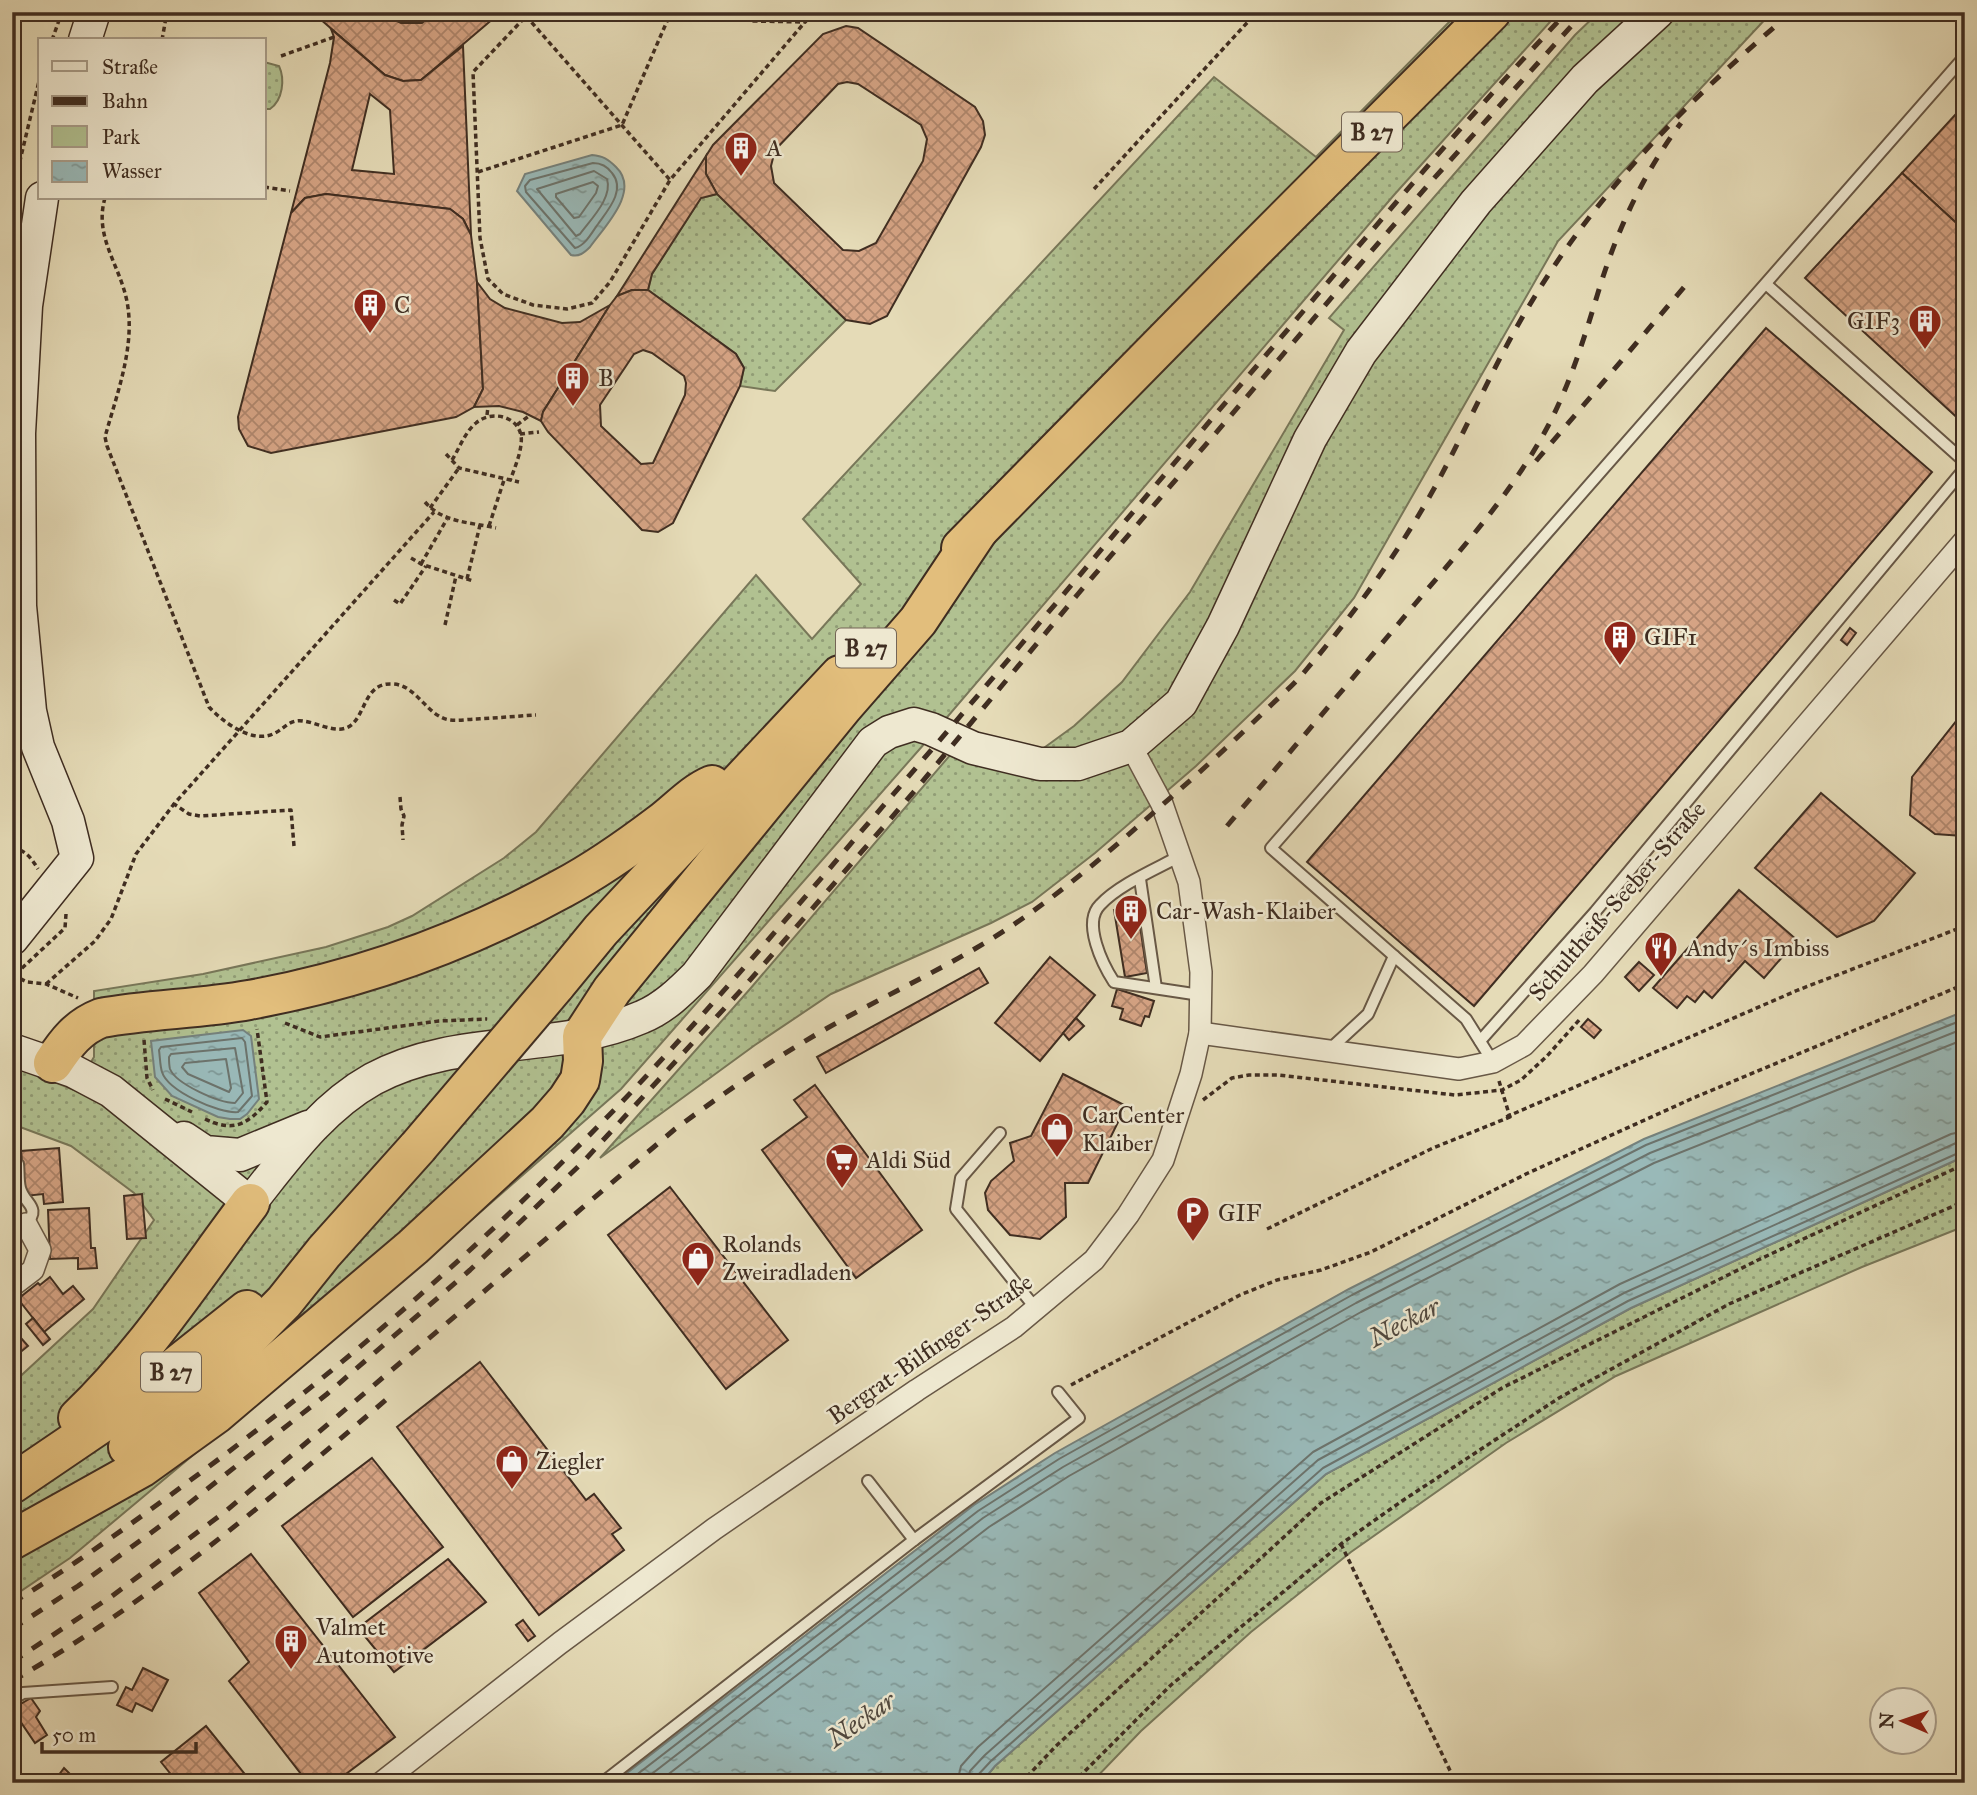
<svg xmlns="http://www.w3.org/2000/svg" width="1977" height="1795" viewBox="0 0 1977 1795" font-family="'IM FELL Great Primer',serif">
<defs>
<pattern id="green-dots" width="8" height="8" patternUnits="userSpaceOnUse" patternTransform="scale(1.75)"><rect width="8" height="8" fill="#b1c191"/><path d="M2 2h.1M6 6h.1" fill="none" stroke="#919d76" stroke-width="1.8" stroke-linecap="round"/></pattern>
<pattern id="water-ripples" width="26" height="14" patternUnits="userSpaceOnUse" patternTransform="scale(1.75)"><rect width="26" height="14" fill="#99b9b8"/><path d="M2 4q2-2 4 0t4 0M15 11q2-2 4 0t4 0" fill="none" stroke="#7e9795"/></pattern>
<pattern id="building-cross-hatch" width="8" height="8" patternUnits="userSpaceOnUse" patternTransform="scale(1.75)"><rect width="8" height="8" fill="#d6a485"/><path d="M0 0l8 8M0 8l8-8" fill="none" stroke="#af866c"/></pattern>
</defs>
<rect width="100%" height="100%" fill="#e5dbb7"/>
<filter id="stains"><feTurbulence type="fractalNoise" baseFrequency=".00286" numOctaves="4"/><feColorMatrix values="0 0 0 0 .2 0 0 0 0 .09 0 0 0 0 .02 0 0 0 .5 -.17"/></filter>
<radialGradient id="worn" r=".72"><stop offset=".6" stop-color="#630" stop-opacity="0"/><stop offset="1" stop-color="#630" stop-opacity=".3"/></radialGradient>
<g fill="url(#green-dots)" stroke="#787759" stroke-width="2">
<path d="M1459 12H1559L1394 195 925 743 621 1089 405 1278 70 1558 12 1597V1384L93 1309 154 1220 134 1193 71 1146 12 1124V1065L74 1090 94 1057V991L203 974 326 947 388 927 412 916 504 858 536 832 756 575 812 639 861 584 803 519 1214 77 1316 157Z"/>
<path d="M1599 12H1772L1558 241 1354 598 1295 671 1196 766 1095 853 1032 902 991 923 831 994 755 1045 600 1158 750 989 963 740 1041 750 1074 726 1122 682 1190 592 1344 330 1329 318 1575 35Z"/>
<path d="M264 62 279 66C285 79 283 100 270 109H264Z"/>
<path d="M717 194 846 320 775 391 740 386 744 368 736 354 648 290 652 274 701 198Z"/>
<path d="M1965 1156V1226L1862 1267 1616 1376 1506 1443 1351 1552 1251 1632 1141 1731 1091 1783H981L995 1766 1326 1474 1631 1308Z"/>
</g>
<g fill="url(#water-ripples)" stroke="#75817c" stroke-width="2">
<path d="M592 155C603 156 608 159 616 167 641 191 604 227 590 247 584 253 579 257 571 255L517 191 525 174Z"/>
<path d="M1965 1011V1156L1631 1308 1326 1474 995 1766 981 1783H614L974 1505 1055 1453 1349 1289 1644 1139Z"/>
<path d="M243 1030 251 1036 259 1099 247 1114 240 1119H230L218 1117 172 1096 155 1077 151 1041Z"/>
</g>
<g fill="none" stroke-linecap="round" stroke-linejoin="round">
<g stroke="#6c736c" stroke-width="2">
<path d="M593 163C601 163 607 166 612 173 626 190 608 210 598 224 592 232 586 245 575 248L526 192 525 186 530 180Z"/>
<path d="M594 171 607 179C613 198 590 220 580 234L576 236 537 189Z"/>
<path d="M593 182 598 186 596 193 579 217 574 218 556 197V194Z"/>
<path d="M242 1038 245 1042 252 1096 238 1112C219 1114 168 1091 162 1072 160 1066 160 1057 159 1050L161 1047Z"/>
<path d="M235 1048 243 1093 235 1103C219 1103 176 1084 170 1069 169 1065 169 1061 169 1057L171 1054Z"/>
<path d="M226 1059 231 1088 229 1092 188 1074 182 1067 185 1063Z"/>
<path d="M626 1783 978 1511 1059 1459 1352 1295 1646 1145 1965 1019"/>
<path d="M640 1783 983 1518 1063 1467 1356 1303 1650 1153 1965 1028"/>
<path d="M657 1783 989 1527 1069 1476 1361 1312 1654 1163 1965 1039"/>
<path d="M957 1783 961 1766 978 1747 1313 1452 1620 1284 1951 1134 1965 1131"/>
<path d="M967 1783 970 1771 985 1755 1318 1460 1624 1293 1956 1143 1965 1142"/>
<path d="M976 1783 977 1776 991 1761 1323 1468 1628 1301 1965 1150"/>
</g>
</g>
<g fill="url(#building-cross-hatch)" stroke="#3f2d21" stroke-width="2" fill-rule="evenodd">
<path d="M312 12H378L401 23H422L435 12H501L421 80 403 81 385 75Z"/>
<path d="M846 26 858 28 975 107 983 121 985 135 981 147 887 316 870 324 846 320 717 194 706 174V156L713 145 823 34ZM847 82 858 84 921 125 927 139 923 161 876 243 859 251 843 250 774 183 771 166 775 150 838 84Z"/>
<path d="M331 29 385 75 403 81 421 80 463 46 471 235 463 219 450 209 326 194 305 198 291 213 330 63 334 37ZM370 94 390 110 394 174 352 170Z"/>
<path d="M1965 104V231L1902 173Z"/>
<path d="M706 156V174L717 194 701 198 652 274 648 290H632L617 296Z"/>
<path d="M1902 173 1965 231 1964 424 1805 278Z"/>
<path d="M326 194 450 209 463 219 471 235 477 282 483 389 474 407 456 417 271 453 248 446 239 429 238 417 291 213 305 198Z"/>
<path d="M477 282 490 299 505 308 562 323 580 322 610 305 543 412 541 421 523 412 499 406 474 407 483 389Z"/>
<path d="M632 290H648L736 354 744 368 740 386 673 523 658 532 642 530 548 432 541 421 543 412 610 305 617 296ZM643 350 652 353 684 376 686 383 685 395 653 463 641 464 601 426 600 405 634 354Z"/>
<path d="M1766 328 1932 472 1474 1006 1307 862Z"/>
<path d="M1850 628 1856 633 1847 645 1841 640Z"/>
<path d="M1965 710V834L1963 836 1935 834 1910 815 1912 777Z"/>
<path d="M1821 793 1915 873 1874 921 1837 937 1755 868Z"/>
<path d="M1640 875 1647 881 1640 891 1633 885Z"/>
<path d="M1739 890 1797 940 1764 978 1745 961 1712 998 1704 991 1695 1002 1687 996 1677 1008 1653 988Z"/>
<path d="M1137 905 1147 973 1125 977 1114 910Z"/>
<path d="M1050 957 1095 995 1040 1061 995 1023Z"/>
<path d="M1639 962 1654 975 1639 991 1625 977Z"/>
<path d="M979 968 988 983 826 1073 817 1057Z"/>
<path d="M1117 989 1154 1001 1149 1017 1145 1016 1141 1026 1120 1019 1123 1009 1112 1006Z"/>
<path d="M1076 1018 1084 1026 1069 1040 1063 1033Z"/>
<path d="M1588 1019 1601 1030 1594 1038 1581 1027Z"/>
<path d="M1063 1074 1126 1106 1088 1183H1065L1066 1217 1040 1239 1010 1235 988 1210 985 1193 991 1181 1014 1161 1010 1143 1031 1136Z"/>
<path d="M815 1085 922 1230 856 1278 762 1150 807 1117 794 1100Z"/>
<path d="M59 1148 63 1202 44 1204 43 1194 25 1196 21 1151Z"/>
<path d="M670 1187 788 1340 726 1389 608 1235Z"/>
<path d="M142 1194 146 1238 127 1239 124 1196Z"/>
<path d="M89 1208 91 1248H95L97 1268 78 1269V1258L50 1259 48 1210Z"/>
<path d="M50 1277 63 1294 73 1286 84 1299 44 1332 18 1299 38 1283 40 1285Z"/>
<path d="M33 1318 50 1339 43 1345 26 1324Z"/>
<path d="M12 1328 28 1346 12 1359Z"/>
<path d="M480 1362 586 1500 594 1494 621 1528 612 1534 624 1550 539 1615 397 1427Z"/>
<path d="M372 1458 443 1547 353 1617 282 1526Z"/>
<path d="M251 1554 395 1737 334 1783H308L229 1681 249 1662 199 1593Z"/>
<path d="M448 1559 486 1602 394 1672 358 1628Z"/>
<path d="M523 1620 535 1636 528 1641 516 1625Z"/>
<path d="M143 1668 168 1680 152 1711 136 1703 132 1712 117 1705 126 1687 132 1690Z"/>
<path d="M31 1698 40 1711 36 1717 47 1735 35 1743 12 1709Z"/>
<path d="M206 1726 252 1783H165L173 1777 161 1762Z"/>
<path d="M64 1768 72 1776 66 1783 58 1776Z"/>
</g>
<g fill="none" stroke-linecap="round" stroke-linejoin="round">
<defs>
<g id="lane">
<path d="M1766 284 1965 462"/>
<path d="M1180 856C1156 869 1118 885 1100 905 1082 923 1103 965 1114 982L1200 995"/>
<path d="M1140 879 1156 988"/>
<path d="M1480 1041 1595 912 1965 468"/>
<path d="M1329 1050 1368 1014 1394 956"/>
<path d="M1493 1062 1466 1019 1271 848 1965 56"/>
<path d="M1000 1133 961 1178 956 1209 1037 1310"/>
<path d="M18 1164C19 1171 18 1180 20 1188 24 1204 42 1207 26 1224"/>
<path d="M868 1481 914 1540"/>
<path d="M12 1699 23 1693 112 1687"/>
<path d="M602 1783 914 1540 1079 1418 1058 1392"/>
</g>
<g id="street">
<path d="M1200 1033 1459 1069 1493 1062 1524 1045 1593 974 1965 540"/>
<path d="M12 1286 33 1270 40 1250 26 1224"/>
<path d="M381 1783 560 1643 714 1529 917 1390 1014 1327 1094 1260 1128 1215 1163 1160 1191 1074 1200 1033 1201 972 1189 882 1162 804 1131 746"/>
</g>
<g id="secondary">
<path d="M85 40 94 12"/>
<path d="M12 939 77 858 68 821 38 747 30 711 20 606 19 433 26 306 42 198"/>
<path d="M12 1050 73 1071 111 1091 250 1203C286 1158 321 1108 373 1079 456 1034 557 1054 642 1017 664 1008 681 991 697 975L873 742 889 732 914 724 931 729 973 748 1040 764H1078L1131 746 1181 703 1223 626 1310 439 1361 352 1476 202 1585 79 1658 12"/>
<path d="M184 1138 205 1152 240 1155 308 1127"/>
</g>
<g id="highway">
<path d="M961 548 1252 252 1491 12"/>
<path d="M555 986 601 930 840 675"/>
<path d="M53 1063C66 1043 78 1027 101 1018 150 1009 200 1009 249 1000 360 980 465 942 563 888 595 871 632 845 661 823 677 811 693 793 712 785"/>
<path d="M78 1418C144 1355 195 1276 250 1203"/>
<path d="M128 1447 166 1417 218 1369 284 1302 324 1252 418 1147"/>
<path d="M12 1484 121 1410 247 1310"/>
<path d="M12 1540 141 1468 216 1414 413 1247 547 1123 567 1100 580 1080 583 1061 582 1036 612 990 843 707 918 621 978 531"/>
</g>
</defs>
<use href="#lane" stroke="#685846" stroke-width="14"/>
<use href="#street" stroke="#685846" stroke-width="24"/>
<use href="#secondary" stroke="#3f2d21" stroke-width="35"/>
<use href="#highway" stroke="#3f2d21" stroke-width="42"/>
<g stroke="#3f2d21" stroke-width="3.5" stroke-dasharray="5 3.5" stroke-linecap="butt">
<path d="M530 12 473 72 480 238 488 279 503 294 533 305 567 309 592 303 610 282 670 180 805 22 800 12"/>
<path d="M711 12 754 21 805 22 817 12"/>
<path d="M526 16 670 180"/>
<path d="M52 40 62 12"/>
<path d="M162 40 167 12"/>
<path d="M281 56 334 37"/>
<path d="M478 172 622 125 671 12"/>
<path d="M264 187 290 191"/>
<path d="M1094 189 1257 12"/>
<path d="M105 198C94 235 118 263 126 297 137 343 117 393 105 437L107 446 209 707C223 722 253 745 275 733 285 728 290 719 303 721 316 722 337 735 350 726 366 715 364 682 393 684 417 685 427 717 450 720 459 721 469 719 477 719 497 718 517 716 536 715"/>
<path d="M12 204 18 169 40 77"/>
<path d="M487 415 488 407"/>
<path d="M517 425 530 415"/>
<path d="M520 434 539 432"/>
<path d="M446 454 459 468 519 482"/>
<path d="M452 460C459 449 465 432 476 423 493 408 525 418 521 444 520 456 514 469 510 481"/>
<path d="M425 502C443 523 470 522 496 528"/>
<path d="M430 508 459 468"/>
<path d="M489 526 504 480"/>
<path d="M411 558 421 564 473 581"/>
<path d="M421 564 447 519"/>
<path d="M467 579 480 525"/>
<path d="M394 600 400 604 426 566"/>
<path d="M445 625 456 576"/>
<path d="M400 797 401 809 404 816 402 825 403 840"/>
<path d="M294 846 291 810 200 816 189 814 174 804 434 512"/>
<path d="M12 848C25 849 32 859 38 869"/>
<path d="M66 914 65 928 20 970 19 978 27 982 46 984 78 998"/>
<path d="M46 984 95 941 111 919 136 854 174 804"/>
<path d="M285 1023 320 1037 439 1021 487 1019"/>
<path d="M144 1040 147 1078 153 1090"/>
<path d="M1499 1081 1510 1117"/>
<path d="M165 1099 192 1112"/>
<path d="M1203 1100 1232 1078 1249 1075H1278L1455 1095 1502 1090 1521 1080 1547 1056 1581 1018"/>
<path d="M205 1119C234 1133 248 1124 267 1102L257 1029"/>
<path d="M1267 1229 1433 1148 1510 1117H1506L1798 990 1965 926"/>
<path d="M1071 1385 1240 1295 1277 1280 1321 1270 1371 1252 1528 1173 1691 1099 1965 984"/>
<path d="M1341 1544 1456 1783"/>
<path d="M1021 1783 1056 1746 1321 1503 1502 1388 1758 1260 1965 1164"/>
<path d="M1073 1783 1171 1685 1341 1544 1402 1501 1559 1398 1729 1304 1965 1201"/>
</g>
<use href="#lane" stroke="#eee8d0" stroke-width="10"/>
<use href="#street" stroke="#eee8d0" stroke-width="21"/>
<use href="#secondary" stroke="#eee8d0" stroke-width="32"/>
<use href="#highway" stroke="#e2be7c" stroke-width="38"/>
<g stroke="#3f2d21" stroke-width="5" stroke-dasharray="12 12" stroke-linecap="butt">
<path d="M1536 461 1691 279"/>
<path d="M1227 826C1290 752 1353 678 1415 604 1462 548 1513 492 1548 426 1572 380 1586 332 1601 283 1619 226 1645 171 1681 123"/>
<path d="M12 1603C73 1566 130 1525 188 1482 342 1369 485 1243 618 1106 706 1014 788 917 871 820 1008 662 1142 500 1278 341 1372 230 1467 118 1567 12"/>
<path d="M12 1629 78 1586 163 1524 327 1394 470 1270 583 1162 744 987 912 794 1078 594 1428 185 1584 12"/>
<path d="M12 1662 112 1596 226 1511 675 1129C716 1099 758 1069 802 1043 864 1005 931 976 993 938 1060 896 1118 844 1177 792 1207 766 1237 738 1266 710 1279 697 1294 685 1306 670 1355 613 1399 552 1436 485 1468 426 1494 364 1529 306 1597 191 1690 98 1792 12"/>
<path d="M12 1681C151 1602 273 1496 394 1393"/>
</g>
<defs>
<path id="highway-bridge" d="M418 1147 555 986"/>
</defs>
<use href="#highway-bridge" stroke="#3f2d21" stroke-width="42" stroke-linecap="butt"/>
<use href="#highway-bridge" stroke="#e2be7c" stroke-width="38"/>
</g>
<defs>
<symbol id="building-pin" viewBox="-11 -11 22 30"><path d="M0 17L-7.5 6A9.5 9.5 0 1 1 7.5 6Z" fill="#8f2418" stroke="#eee8d0"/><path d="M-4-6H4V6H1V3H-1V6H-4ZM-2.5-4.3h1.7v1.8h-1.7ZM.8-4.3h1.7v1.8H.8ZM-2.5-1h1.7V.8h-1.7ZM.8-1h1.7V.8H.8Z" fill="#fff"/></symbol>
<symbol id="restaurant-pin" viewBox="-11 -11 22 30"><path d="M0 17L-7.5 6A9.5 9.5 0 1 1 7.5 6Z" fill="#8f2418" stroke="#eee8d0"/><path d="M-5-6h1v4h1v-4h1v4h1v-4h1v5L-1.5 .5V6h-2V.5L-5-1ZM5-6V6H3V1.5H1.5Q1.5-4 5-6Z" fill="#fff"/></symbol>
<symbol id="shop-pin" viewBox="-11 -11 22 30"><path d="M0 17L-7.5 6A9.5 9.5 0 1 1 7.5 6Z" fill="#8f2418" stroke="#eee8d0"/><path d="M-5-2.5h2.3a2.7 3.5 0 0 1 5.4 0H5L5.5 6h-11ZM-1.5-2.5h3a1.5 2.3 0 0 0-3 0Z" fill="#fff"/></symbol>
<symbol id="supermarket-pin" viewBox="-11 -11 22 30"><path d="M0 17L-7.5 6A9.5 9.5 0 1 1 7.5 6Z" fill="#8f2418" stroke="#eee8d0"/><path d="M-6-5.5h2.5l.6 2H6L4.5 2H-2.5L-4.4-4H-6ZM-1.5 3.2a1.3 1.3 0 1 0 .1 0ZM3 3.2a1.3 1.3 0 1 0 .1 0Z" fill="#fff"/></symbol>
<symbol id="parking-pin" viewBox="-11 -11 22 30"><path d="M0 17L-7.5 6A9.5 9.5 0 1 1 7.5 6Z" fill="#8f2418" stroke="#eee8d0"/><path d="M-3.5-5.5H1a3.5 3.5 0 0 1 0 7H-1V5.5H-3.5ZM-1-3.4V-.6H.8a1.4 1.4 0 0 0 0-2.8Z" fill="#fff"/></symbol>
</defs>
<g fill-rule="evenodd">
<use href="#building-pin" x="722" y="129" width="38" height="52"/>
<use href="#building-pin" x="351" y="286" width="38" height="52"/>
<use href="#building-pin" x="1906" y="302" width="38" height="52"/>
<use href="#building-pin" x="554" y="359" width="38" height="52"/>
<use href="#building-pin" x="1601" y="618" width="38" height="52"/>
<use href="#building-pin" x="1112" y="892" width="38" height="52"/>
<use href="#restaurant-pin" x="1642" y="929" width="38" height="52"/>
<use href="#shop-pin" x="1038" y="1110" width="38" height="52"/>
<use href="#supermarket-pin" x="823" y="1141" width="38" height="52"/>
<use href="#parking-pin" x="1174" y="1194" width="38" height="52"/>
<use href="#shop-pin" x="679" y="1239" width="38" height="52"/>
<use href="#shop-pin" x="493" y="1442" width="38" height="52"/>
<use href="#building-pin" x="272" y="1622" width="38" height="52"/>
</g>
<g text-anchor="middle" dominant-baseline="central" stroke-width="5" stroke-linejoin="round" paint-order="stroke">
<g fill="#eee8d0" stroke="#746556" stroke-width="2">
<rect x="1342" y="112.5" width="60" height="39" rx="5"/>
<rect x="836" y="628.5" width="60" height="39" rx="5"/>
<rect x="141" y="1352.5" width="60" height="39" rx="5"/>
</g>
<g font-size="23" font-weight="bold" fill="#3f2d21">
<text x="1372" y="132">B 27</text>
<text x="866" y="648">B 27</text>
<text x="171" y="1372">B 27</text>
</g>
<g font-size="24" fill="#3f2d21" stroke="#eee8d0" text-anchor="start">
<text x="766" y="148">A</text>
<text x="394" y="305">C</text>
<text x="1900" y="321" text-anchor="end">GIF3</text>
<text x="598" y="378">B</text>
<text x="1644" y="637">GIF1</text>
<text x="1156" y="911">Car-Wash-Klaiber</text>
<text x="1686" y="948">Andy´s Imbiss</text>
<text x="1082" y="1115">CarCenter<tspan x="1082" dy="28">Klaiber</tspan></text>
<text x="866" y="1160">Aldi Süd</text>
<text x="1218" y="1213">GIF</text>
<text x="722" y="1244">Rolands<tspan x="722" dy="28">Zweiradladen</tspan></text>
<text x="536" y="1461">Ziegler</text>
<text x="316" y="1627">Valmet<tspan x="316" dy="28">Automotive</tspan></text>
</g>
<g font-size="24" fill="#3f2d21" stroke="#eee8d0">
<text transform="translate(1617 901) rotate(-49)">Schultheiß-Seeber-Straße</text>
<text transform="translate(930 1349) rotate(-35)">Bergrat-Bilfinger-Straße</text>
</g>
<g font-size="26" font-style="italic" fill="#51493f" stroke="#eee8d0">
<text transform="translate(1404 1322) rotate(-28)">Neckar</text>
<text transform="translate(861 1719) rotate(-35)">Neckar</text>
</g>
</g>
<rect width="1977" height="1795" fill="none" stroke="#e5dbb7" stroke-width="42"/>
<rect x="14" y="14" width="1949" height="1767" fill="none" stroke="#3f2d21" stroke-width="3.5"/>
<rect x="21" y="21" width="1935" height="1753" fill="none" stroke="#3f2d21" stroke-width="2"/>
<rect x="38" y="38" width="228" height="161" fill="#eee8d0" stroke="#a89d8a" stroke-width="2"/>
<rect x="52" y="61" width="35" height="10" fill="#eee8d0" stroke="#a89d8a" stroke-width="2"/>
<text x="102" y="74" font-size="21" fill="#3f2d21">Straße</text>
<rect x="52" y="96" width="35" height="10" fill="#3f2d21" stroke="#a89d8a" stroke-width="2"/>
<text x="102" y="108" font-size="21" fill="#3f2d21">Bahn</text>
<rect x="52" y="126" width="35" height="21" fill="#b1c191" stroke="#a89d8a" stroke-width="2"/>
<text x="102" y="144" font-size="21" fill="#3f2d21">Park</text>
<rect x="52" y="161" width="35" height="21" fill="url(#water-ripples)" stroke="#a89d8a" stroke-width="2"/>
<text x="102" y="178" font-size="21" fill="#3f2d21">Wasser</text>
<g transform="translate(1903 1721) rotate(272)"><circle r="33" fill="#eee8d0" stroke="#a89d8a" stroke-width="2"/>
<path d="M0-5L12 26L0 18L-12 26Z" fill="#8f2418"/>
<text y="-10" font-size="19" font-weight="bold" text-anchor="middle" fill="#3f2d21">N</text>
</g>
<path d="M42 1742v10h154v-10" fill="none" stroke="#3f2d21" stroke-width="3.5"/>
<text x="52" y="1742" font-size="21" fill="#3f2d21" stroke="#eee8d0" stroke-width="5" paint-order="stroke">50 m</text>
<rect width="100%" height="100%" filter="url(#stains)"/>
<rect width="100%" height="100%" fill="url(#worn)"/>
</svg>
